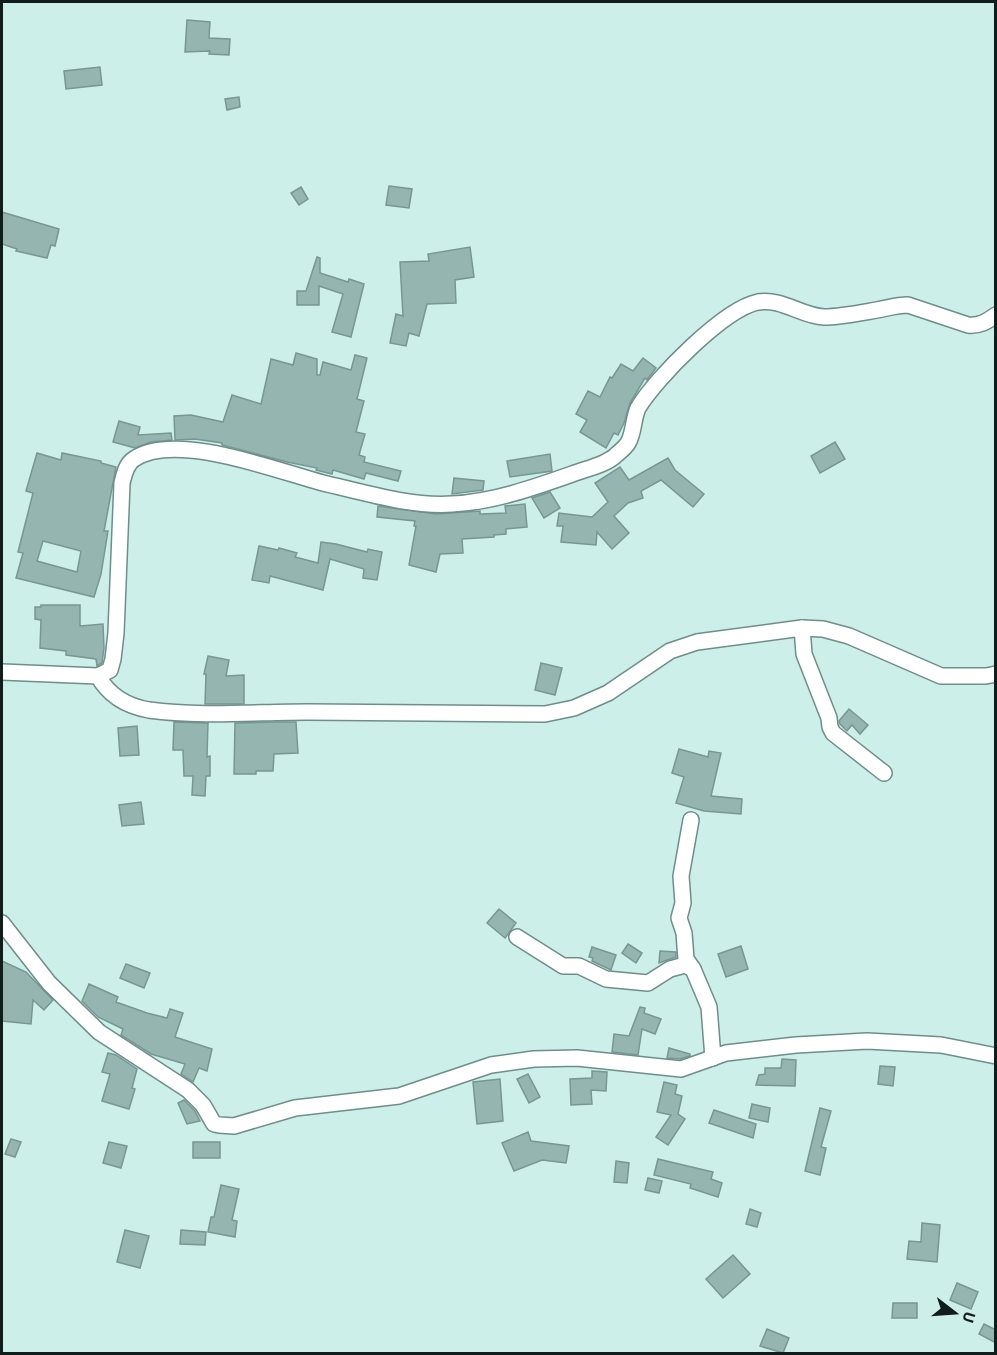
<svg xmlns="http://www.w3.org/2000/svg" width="997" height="1355" viewBox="0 0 997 1355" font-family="'Titillium Web',sans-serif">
<rect width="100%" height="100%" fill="#cdefea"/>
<g fill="#94b5b0" stroke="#779792" stroke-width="1.5" fill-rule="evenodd">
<path d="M187 20 210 22 209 38 230 39 229 55 209 54 210 51 185 52Z"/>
<path d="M100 67 102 85 66 89 64 71Z"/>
<path d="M239 97 240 107 227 110 225 99Z"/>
<path d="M389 186 412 189 409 208 386 205Z"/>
<path d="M301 187 308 199 299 205 291 193Z"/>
<path d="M2 212 59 229 55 246 51 245 47 258 16 251 17 249 2 244Z"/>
<path d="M470 247 474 277 455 280 456 303 427 304 419 336 409 333 406 346 390 343 396 314 403 316 400 262 429 261 428 254Z"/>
<path d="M317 257 320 258V273L348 282 349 279 364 284 351 337 332 332 343 294 319 286V305H297V291H306Z"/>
<path d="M296 353 317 359V375H320L323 362 351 370 355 355 367 358 357 399 364 401 356 432 365 434 359 455 365 457 364 462 401 471 398 481 366 473 364 479 333 470 332 474 316 470 317 468 287 462 222 445V443L195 439 175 440 174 416 191 415 223 422 232 395 261 404 271 359 293 365Z"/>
<path d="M643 358 656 368 647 380 645 378 630 403 624 423 618 435 614 433 606 448 580 432 587 420 576 414 588 391 600 397 610 377 612 378 621 364 633 371Z"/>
<path d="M119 421 140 427 138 435 171 433 172 440 151 442 135 448 113 442Z"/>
<path d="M835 442 845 459 820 473 811 456Z"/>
<path d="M37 453 61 460 62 453 101 461V463L116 467 104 531H108L101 574 94 597 16 578 23 553 18 552 33 493 26 491ZM43 541 81 551 77 572 37 561Z"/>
<path d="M550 454 552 471 510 477 507 461Z"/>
<path d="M668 458 675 470 704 494 693 507 661 480 641 491 643 498 628 503 614 516 629 533 612 549 597 532 596 545 561 542 563 526H557L559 513 592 517 608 502 595 483 620 467 629 480Z"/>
<path d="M454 478 484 481 483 490 452 494Z"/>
<path d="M550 492 560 508 544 518 532 498Z"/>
<path d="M525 504 527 527 506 529V534L494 535V537L462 539 463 553 440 554 436 572 409 565 416 526H414L415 521 377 517 378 506 436 514 480 511V514L506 513 505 506Z"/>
<path d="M321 542 336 544 367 552 368 549 382 552 377 580 363 578 364 569 330 559 323 590 270 576 269 583 252 580 259 546 278 550 279 548 297 553 295 557 318 563Z"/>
<path d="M41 605H80V626L103 624 104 648 102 663 97 666 96 659 66 655V651L40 648 41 620 35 619V607H41Z"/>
<path d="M208 656 229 660 226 676 244 675V704H205L206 674H204Z"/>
<path d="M541 663 562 668 555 695 535 690Z"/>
<path d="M849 709 868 725 860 734 852 725 847 731 840 724 839 721Z"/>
<path d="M174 722 208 723 207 757 210 756V776H206L205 796 192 795 193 776H184L183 750H173Z"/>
<path d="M277 722H296L298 753 274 754 273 771H256V774H234L235 723Z"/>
<path d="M137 726 139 755 120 756 118 728Z"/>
<path d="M679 749 708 757 709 751 721 753 711 796 742 799 741 814 704 811 676 803 684 777 672 773Z"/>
<path d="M141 802 144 824 122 826 119 805Z"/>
<path d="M499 909 516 923 505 938 487 923Z"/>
<path d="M628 944 642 953 636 963 622 953Z"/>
<path d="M741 946 748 969 726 977 718 954Z"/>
<path d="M592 947 616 955 611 970 592 961 593 958 589 957Z"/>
<path d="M660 951 676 952V957L659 963Z"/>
<path d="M2 961 26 972 53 1000 44 1010 33 1000 31 1024 2 1021Z"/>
<path d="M126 964 150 973 144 988 120 978Z"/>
<path d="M89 984 118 997 116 1002 147 1013 167 1018 170 1009 183 1013 175 1037 212 1049 207 1071 199 1068 193 1082 181 1074 185 1064 151 1054 121 1035 123 1029 98 1017 82 1001Z"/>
<path d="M640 1007 645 1008 644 1013 661 1019 655 1034 642 1029 638 1055 612 1052 614 1034 629 1036Z"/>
<path d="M669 1048 690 1054V1056L680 1059 667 1058Z"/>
<path d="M108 1053 116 1055 137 1069 132 1088 135 1089 129 1109 102 1101 110 1074 102 1072Z"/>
<path d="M782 1059 796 1060 795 1086 756 1085 759 1075 765 1074V1068H781Z"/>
<path d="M880 1066 895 1067 893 1086 878 1084Z"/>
<path d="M592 1071 607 1072 606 1091 591 1090 592 1104 571 1105 570 1079 592 1078Z"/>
<path d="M528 1074 540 1097 529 1103 517 1079Z"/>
<path d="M500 1079 503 1121 477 1124 473 1082Z"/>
<path d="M664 1082 677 1085 675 1094 682 1096 678 1114 685 1119 668 1145 656 1137 671 1115 657 1112Z"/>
<path d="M184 1100 195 1111 200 1121 187 1124 178 1103Z"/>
<path d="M752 1104 770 1108 768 1122 749 1118Z"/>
<path d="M820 1108 831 1111 821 1147 826 1148 820 1175 805 1171Z"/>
<path d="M714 1110 756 1124 753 1138 709 1123Z"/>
<path d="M528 1132 531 1141 569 1146 566 1163 542 1160 514 1171 502 1143Z"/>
<path d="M11 1139 21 1142 15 1157 5 1154Z"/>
<path d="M109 1142 127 1146 121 1168 103 1163Z"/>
<rect x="193" y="1142" width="27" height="16"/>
<path d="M658 1159 713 1172 711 1179 722 1183 718 1197 690 1188 691 1184 654 1175Z"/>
<path d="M616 1161 629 1163 627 1183 614 1182Z"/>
<path d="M648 1178 662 1181 659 1193 645 1190Z"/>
<path d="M221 1185 239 1189 232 1220 237 1221 235 1237 208 1232 211 1217H214Z"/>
<path d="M750 1209 761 1213 757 1227 746 1224Z"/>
<path d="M922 1223 940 1225 937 1262 907 1259 909 1241 921 1242Z"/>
<path d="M125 1230 149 1236 140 1268 117 1262Z"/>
<path d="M181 1230 206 1232 205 1245 180 1244Z"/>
<path d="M733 1255 750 1274 723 1298 706 1279Z"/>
<path d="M957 1283 978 1292 971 1309 950 1300Z"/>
<path d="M893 1303H917V1318H892Z"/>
<path d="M984 1324 996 1330V1343L979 1334Z"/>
<path d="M767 1329 789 1338 783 1353 760 1346Z"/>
</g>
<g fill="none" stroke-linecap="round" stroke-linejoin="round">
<defs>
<g id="minor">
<path d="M802 628 804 654 829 718 830 727 833 733 884 773"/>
<path d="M2 672 98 676 110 670 113 659 116 633 122 483C124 475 126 464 134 459 176 431 277 471 323 483 362 492 411 507 452 504 495 502 538 486 578 472 590 468 606 464 615 456 619 452 625 448 628 443 634 433 633 419 638 408 656 378 724 309 758 302 782 298 801 316 824 317 841 317 860 313 877 310 888 308 897 305 908 305L968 325C980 326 986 322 996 315"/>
<path d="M98 676C109 696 126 706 149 710 201 717 256 712 308 712 387 712 466 714 545 714L574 708 608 693 670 651 697 642 802 628 823 629 849 636 941 676H986L996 674"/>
<path d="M691 820 681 876 683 903 679 918 684 933 686 959 693 969"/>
<path d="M2 923 49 983 99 1032 188 1090 203 1105 214 1124 219 1125 234 1126 295 1108 399 1096 491 1065 534 1059 577 1058 681 1069 726 1053 796 1045 867 1041 941 1045 996 1056"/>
<path d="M517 937 563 966H579L606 979 648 983 670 969 685 965 693 969 709 1007 713 1058"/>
</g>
</defs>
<use href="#minor" stroke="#6e8e89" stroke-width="18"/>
<use href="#minor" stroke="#fff" stroke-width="15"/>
</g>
<rect width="997" height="1355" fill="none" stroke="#101d1b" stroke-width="6"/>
<g transform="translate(955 1313) rotate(107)" stroke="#cdefea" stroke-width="4.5" paint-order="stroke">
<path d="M0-4.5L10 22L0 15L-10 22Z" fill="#101d1b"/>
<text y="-9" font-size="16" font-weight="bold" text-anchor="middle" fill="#101d1b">U</text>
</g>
</svg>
